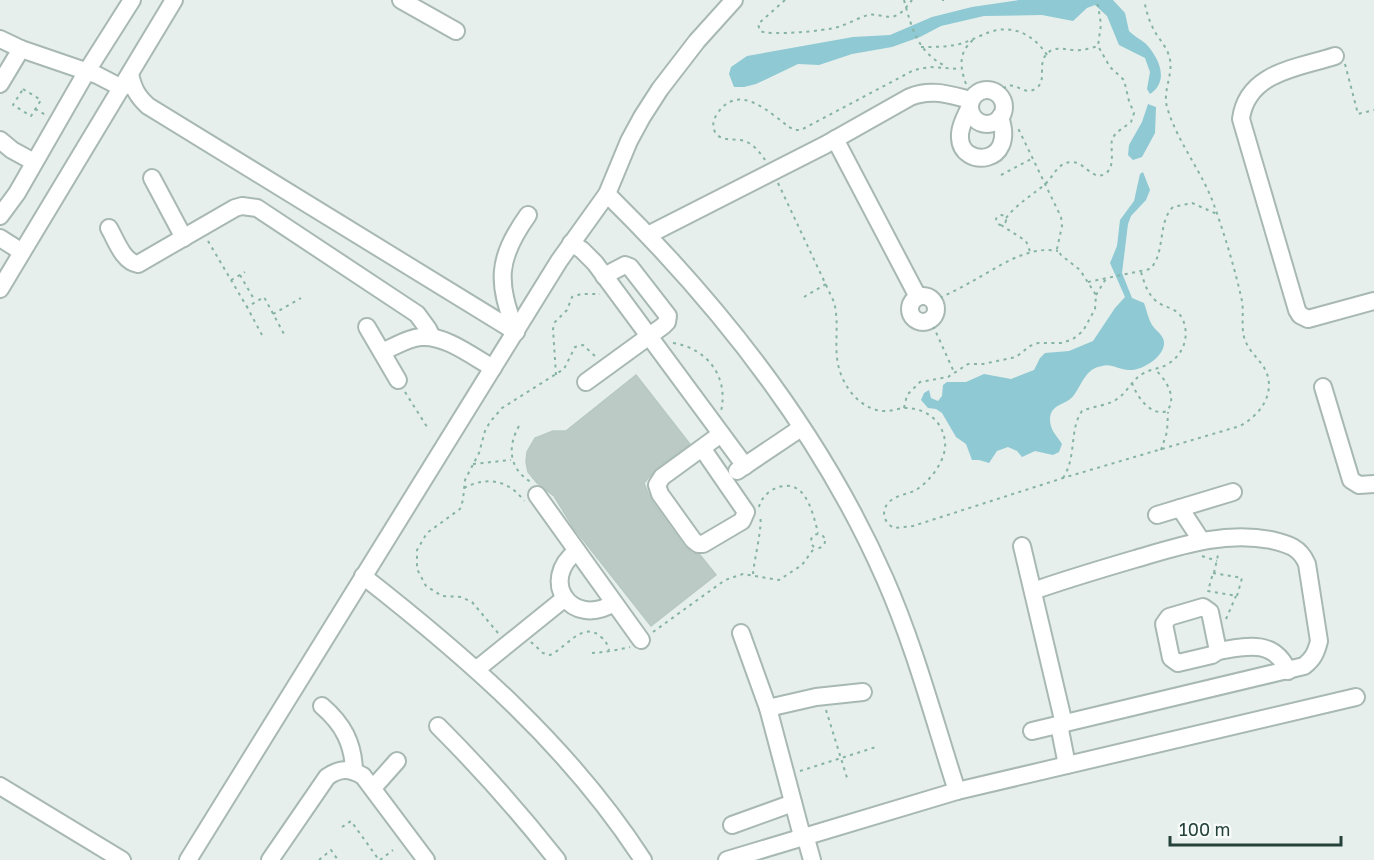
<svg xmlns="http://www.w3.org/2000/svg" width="1374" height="860" viewBox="0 0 1374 860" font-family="'Golos Text',sans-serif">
<rect width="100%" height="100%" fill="#e6efeb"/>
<g fill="#8ec9d4">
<path d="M1019 0H1113L1125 13 1129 31C1134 36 1140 39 1145 43 1159 57 1170 81 1150 94L1147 89 1150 72 1145 58 1119 45 1107 16 1095 5 1087 8 1073 21 1042 15 984 16 941 26 920 37 892 47 852 54 819 65 798 64 756 84 744 87H734L729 74 731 67 747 56 853 37 890 35 932 17 972 7Z"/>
<path d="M1148 104 1156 107 1155 133 1142 157 1133 160 1128 155 1129 145 1142 122Z"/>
<path d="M1143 172 1150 190 1146 200 1131 216 1128 224 1122 273 1132 298 1144 303C1147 311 1148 318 1152 325 1156 331 1165 336 1164 344 1163 358 1141 371 1129 370 1120 370 1111 363 1102 366 1085 369 1083 383 1074 395 1066 406 1050 403 1050 420 1050 430 1057 436 1062 444L1059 452 1053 455 1035 451 1022 457 1017 451 1008 447 997 451 989 463 979 460H972L966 444 956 437 942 413 936 409 928 408 921 400 924 393 929 390 931 398 938 401 942 396 943 385 947 382H966L984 374 1011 379 1034 370 1040 358 1045 353 1069 351 1093 341 1115 308 1125 297 1110 263 1117 246 1120 220 1134 201 1140 174Z"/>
</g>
<path fill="#bbcac4" stroke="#b8c9c2" stroke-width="1.5" d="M636 375 690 444 656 469 644 483 651 500 684 546 692 553 700 555 716 575 651 626 573 527 554 496 537 483 528 472 526 462 527 452 535 438 553 431H566Z"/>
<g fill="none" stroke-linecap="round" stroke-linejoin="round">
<defs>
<g id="minor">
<path d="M401 0 456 31"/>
<path d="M0 39 21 49 97 75 122 88"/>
<path d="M1335 56C1298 68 1247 72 1241 119L1297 310 1300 315 1308 319 1374 301"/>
<path d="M130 74C133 88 137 96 148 106L516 332"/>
<path d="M0 84 21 49"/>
<circle cx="987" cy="107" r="17"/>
<path d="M970 106C966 116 959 127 960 138 961 168 1017 166 1000 117"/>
<path d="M835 139 918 297"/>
<path d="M0 140 12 150 34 162"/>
<path d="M152 178 184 238"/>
<path d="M607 194C720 305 821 433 885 579 915 647 934 720 957 791"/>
<path d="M0 216 17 193 87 71 132 0"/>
<path d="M109 228C116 240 123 262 138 264L235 208 242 206 257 208 417 314 428 329 432 337"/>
<path d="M648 235 825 145 910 97C931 88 950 95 971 100"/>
<path d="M0 238 22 252"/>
<path d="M571 243 582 250 595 263 745 466"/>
<path d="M0 289 174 0"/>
<circle cx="923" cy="309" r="13"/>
<path d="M367 327 398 380"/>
<path d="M516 332C497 282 496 260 528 215"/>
<path d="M382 352C394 347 407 338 421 337 446 335 473 357 493 368"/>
<path d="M586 382 663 326 667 322 668 316 630 267 625 265 604 276"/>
<path d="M1323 387 1351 480 1359 485 1374 484"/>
<path d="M702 448 746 512 742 521 703 544H698L693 540 660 494 657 485 662 477 721 434"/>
<path d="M737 471 801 428"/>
<path d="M537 495 641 640"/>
<path d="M1180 508 1201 540"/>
<path d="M1157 515 1233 492"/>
<path d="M1022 546 1064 724"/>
<path d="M577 551C538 580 571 629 614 603"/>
<path d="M363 576C469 659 569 746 643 860"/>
<path d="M1203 607 1210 612 1218 651 1212 655 1178 663 1171 658 1164 624 1169 617Z"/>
<path d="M741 633 768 708 802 836"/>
<path d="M1218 651C1247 646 1274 639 1288 671"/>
<path d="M477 669 565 598"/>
<path d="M322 706C343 724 353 743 354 770"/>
<path d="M768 708 816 697 863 692"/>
<path d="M1059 725 1067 765"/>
<path d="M438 726C481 769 520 813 557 860"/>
<path d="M1032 731 1304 666C1313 659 1316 653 1319 641L1307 564C1300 547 1288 544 1271 540 1223 531 1180 546 1135 559 1101 569 1067 579 1033 591"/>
<path d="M0 786 122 860"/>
<path d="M373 788 397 761"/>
<path d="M732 825 793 803"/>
<path d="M805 835 812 860"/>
<path d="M188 860 559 261 607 194 629 141 642 117 660 89 697 41 734 0"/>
<path d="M270 860 327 777C340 768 349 768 363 776L426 860"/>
<path d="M727 860 957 791 1356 697"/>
</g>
</defs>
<use href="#minor" stroke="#a8b8b2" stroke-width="20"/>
<g stroke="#86b3a5" stroke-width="2" stroke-dasharray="3 4.5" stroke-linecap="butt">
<path d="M785 0 758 24 760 31C770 36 824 31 838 27 848 24 858 18 868 15 877 13 887 19 895 16 903 13 907 6 912 0"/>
<path d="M904 0C912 29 917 51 945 66"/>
<path d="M942 0H944"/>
<path d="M921 47C935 47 950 47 963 43 972 40 981 35 990 32 1013 24 1034 35 1047 55"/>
<path d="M1345 64 1358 114 1374 110"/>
<path d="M966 84C960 67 958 53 973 40"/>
<path d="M23 89 41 100 31 116 13 105Z"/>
<path d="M998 94C1013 74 1021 97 1035 89 1050 81 1033 60 1052 50 1060 47 1067 50 1075 50 1083 51 1091 48 1098 46"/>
<path d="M35 109 46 115"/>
<path d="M765 160C761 154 756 147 749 143 738 136 722 144 715 132 712 126 713 120 717 114 738 82 768 111 789 127L795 130H801L914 70 930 67 960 69"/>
<path d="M1001 175 1033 158"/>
<path d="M778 183 834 302C842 334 827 359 850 391 858 402 871 411 885 411 891 411 897 409 903 408 924 407 943 420 945 442 947 460 929 483 914 491 907 494 899 495 893 499 880 507 882 522 894 528L913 526 1063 478 1240 426C1256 417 1269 403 1269 384 1268 362 1249 356 1244 337 1241 325 1244 313 1242 301 1235 269 1225 236 1214 205 1202 171 1177 142 1167 107 1162 89 1176 71 1168 53 1164 43 1156 36 1152 26 1148 18 1146 9 1144 0"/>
<circle cx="1001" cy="220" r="5"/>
<path d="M1006 218C1019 202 1030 197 1044 185 1054 177 1057 162 1072 162 1085 162 1092 181 1105 174 1116 167 1110 150 1112 139L1116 133 1131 122 1134 113 1129 101 1124 80 1110 67 1098 46 1101 24 1097 0"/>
<path d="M1001 225 1026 241 1031 254"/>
<path d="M208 241 247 307"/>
<path d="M240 275 255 301"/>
<path d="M231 280 245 272"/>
<path d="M1088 282 1150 269C1166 253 1157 223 1173 207L1192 203 1217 214"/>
<path d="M1096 295 1107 277"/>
<path d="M804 297 826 284"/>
<path d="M933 301C946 295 959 289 971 282 997 268 1027 245 1058 251"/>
<path d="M273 314 301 298"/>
<path d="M930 319 954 372"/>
<path d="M262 335 247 307 264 297 284 334"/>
<path d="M673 343C707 348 729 377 721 411"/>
<path d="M556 375 553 329 555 322 567 310 572 297 581 294H600"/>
<path d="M1132 383C1137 397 1151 417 1167 411 1178 397 1165 379 1155 369"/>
<path d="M405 392 429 430"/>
<path d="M904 408 907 395 920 382 948 377 968 364H983L1016 357 1030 346 1038 343H1062L1073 339 1083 331 1095 309 1096 295 1080 270 1061 255 1057 249 1062 226 1061 217 1017 126"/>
<path d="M519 426C507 447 509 469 531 482"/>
<path d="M1161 450 1167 432 1168 412"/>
<path d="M473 464 511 460"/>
<path d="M1063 478C1077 457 1069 429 1082 411 1093 406 1107 406 1117 399 1128 392 1132 379 1144 373 1151 369 1159 369 1166 365 1183 356 1191 336 1182 318 1176 307 1164 308 1156 301 1147 293 1144 282 1141 272"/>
<path d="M464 488C487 476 509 480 524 501"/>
<path d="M759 507C763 489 790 477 803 494 811 504 815 521 818 533"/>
<circle cx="818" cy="541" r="7"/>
<path d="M1202 556 1217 561"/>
<path d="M1213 573 1242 578 1237 596 1208 591Z"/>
<path d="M1214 573 1218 555"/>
<path d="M753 574C754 560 763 526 760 515"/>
<path d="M1226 619 1236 596"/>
<path d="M653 632 725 580 743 574 779 580 802 565 815 547"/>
<path d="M498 633 472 602 461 597 442 596 426 586 417 569V550L427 533 460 509 463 500 465 480 479 453 485 431 490 422 502 408 564 369 575 347 583 345 596 357"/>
<path d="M531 642 543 653 550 655C566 648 583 620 601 637 606 641 607 644 609 650"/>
<path d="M592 653C599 653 623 649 630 647"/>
<path d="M826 710 848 781"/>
<path d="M800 771 876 747"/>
<path d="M342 827 351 821 379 860"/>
<path d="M319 860 331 850 338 860"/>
<path d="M380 860 393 850"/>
</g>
<use href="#minor" stroke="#fff" stroke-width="16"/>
</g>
<path d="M1170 836v9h171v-9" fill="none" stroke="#24423a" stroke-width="3"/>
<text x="1179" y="836" font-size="18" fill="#24423a" stroke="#f7fbf9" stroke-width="4.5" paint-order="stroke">100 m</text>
</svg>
